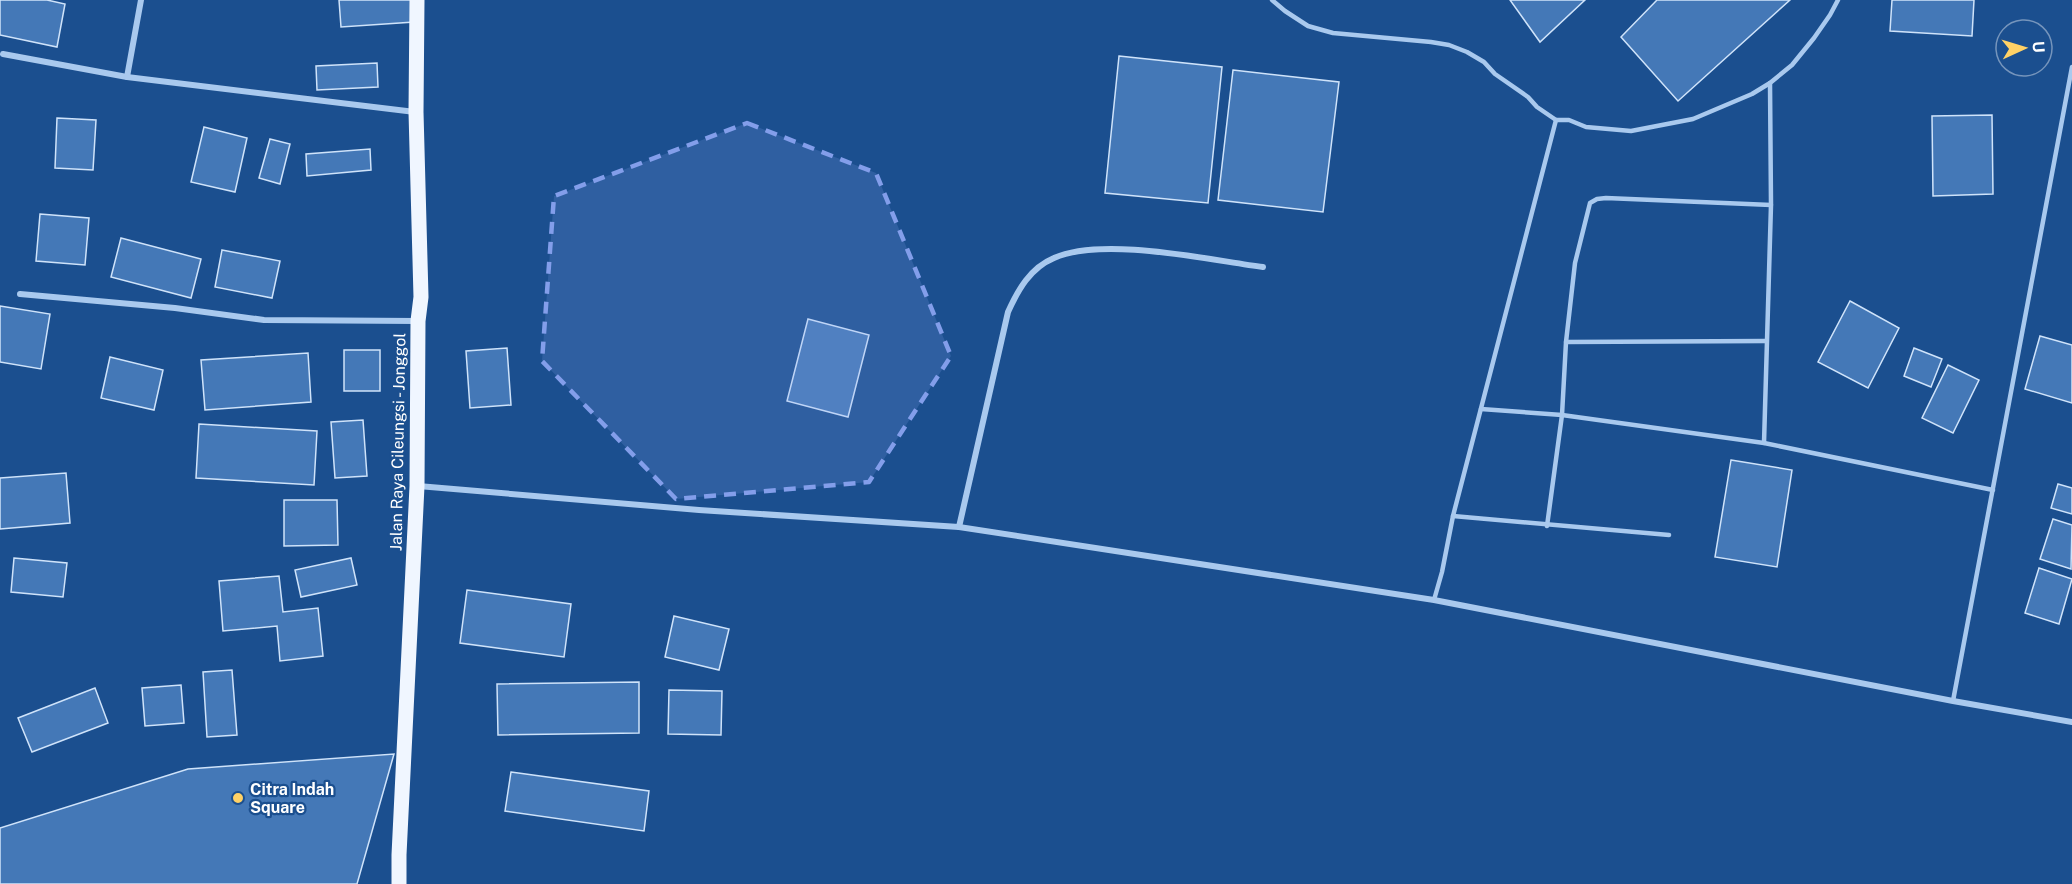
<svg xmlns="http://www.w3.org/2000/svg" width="2072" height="884" viewBox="0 0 2072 884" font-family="'Public Sans',sans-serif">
<rect width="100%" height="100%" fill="#1b4f8f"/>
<g fill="#4478b7" stroke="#cfe3fa" stroke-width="1.5">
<path d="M0 0H47L65 4 57 47 0 35Z"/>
<path d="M339 0H412L414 22 341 27Z"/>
<path d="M1510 0H1585L1540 42Z"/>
<path d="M1657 0H1790L1678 101 1621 37Z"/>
<path d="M1892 0H1974L1972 36 1890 31Z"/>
<path d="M1119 56 1222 67 1208 203 1105 193Z"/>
<path d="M377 63 378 87 317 90 316 66Z"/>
<path d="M1233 70 1339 82 1323 212 1218 200Z"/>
<path d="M1992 115 1993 194 1933 196 1932 116Z"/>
<path d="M57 118 96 120 93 170 55 168Z"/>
<path d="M204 127 247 138 235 192 191 182Z"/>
<path d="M270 139 290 144 280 184 259 178Z"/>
<path d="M370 149 371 170 307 176 306 154Z"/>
<path d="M40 214 89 218 85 265 36 261Z"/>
<path d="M121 238 201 259 191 298 111 277Z"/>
<path d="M222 250 280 261 272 298 215 287Z"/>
<path d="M1850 301 1899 328 1868 388 1818 362Z"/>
<path d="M0 306 50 314 41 369 0 362Z"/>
<path d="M808 319 869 335 848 417 787 401Z"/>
<path d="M2040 336 2072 345V403L2025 389Z"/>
<path d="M507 348 511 405 470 408 466 351Z"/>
<path d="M1914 348 1942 359 1931 387 1904 376Z"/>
<rect x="344" y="350" width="36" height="41"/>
<path d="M308 353 311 402 205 410 201 360Z"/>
<path d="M110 357 163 370 154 410 101 398Z"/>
<path d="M1948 365 1979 380 1953 433 1922 418Z"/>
<path d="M363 420 367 476 335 478 331 422Z"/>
<path d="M199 424 317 431 314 485 196 478Z"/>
<path d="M1731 460 1792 470 1777 567 1715 557Z"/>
<path d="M66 473 70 523 0 529V478Z"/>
<path d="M2058 484 2072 488V514L2051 508Z"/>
<path d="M284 500H337L338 545 284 546Z"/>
<path d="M2053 519 2072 525 2071 569 2040 559Z"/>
<path d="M14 558 67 563 63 597 11 592Z"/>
<path d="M351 558 357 585 301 597 295 570Z"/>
<path d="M2039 568 2072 579 2059 624 2025 613Z"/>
<path d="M279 576 283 612 318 608 323 656 280 661 277 626 223 631 219 581Z"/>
<path d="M467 590 571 604 564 657 460 643Z"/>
<path d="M674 616 729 629 719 670 665 657Z"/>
<path d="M232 670 237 735 207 737 203 672Z"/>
<path d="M639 682V733L498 735 497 684Z"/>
<path d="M181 685 184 723 145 726 142 688Z"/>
<path d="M95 688 108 723 32 752 18 718Z"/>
<path d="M669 690 722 691 721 735 668 734Z"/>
<path d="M394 754 357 884H0V828L188 769Z"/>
<path d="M511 772 649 791 644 831 505 811Z"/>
</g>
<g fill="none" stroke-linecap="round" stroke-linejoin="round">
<g stroke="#a9c9ee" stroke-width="4.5">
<path d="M1272 0 1285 11 1308 26 1333 33 1431 42 1449 45 1467 52 1484 62 1495 74 1528 97 1537 107 1556 120H1569L1586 127 1631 131 1693 119 1752 94 1770 83 1792 65 1814 38 1830 15 1838 0"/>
<path d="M1566 342 1766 341"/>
<path d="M1481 409 1562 415 1764 443 1993 490"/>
<path d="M1764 443 1771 205 1770 83"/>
<path d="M1453 516 1669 535"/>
<path d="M1547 526 1562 415 1566 342 1575 263 1590 203 1597 199 1606 198 1771 205"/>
<path d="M1434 600 1442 572 1453 516 1556 120"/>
<path d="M1953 701 2072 67"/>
</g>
<g stroke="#a9c9ee" stroke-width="6">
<path d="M3 54 127 77 415 112"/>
<path d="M127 77 141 0"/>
<path d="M20 294 175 308 264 320 417 321"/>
<path d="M418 486 699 510 959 527 1434 600 1953 701 2072 722"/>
<path d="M959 527 1008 312C1018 290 1030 268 1054 258 1103 236 1209 260 1263 267"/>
</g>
<path stroke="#f0f6ff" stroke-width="15" d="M399 884V855L417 486 418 321 421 297 416 112 417 0"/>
</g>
<path fill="#839eea" fill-opacity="0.2" stroke="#839eea" stroke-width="4.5" stroke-dasharray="12 8" stroke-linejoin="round" d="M747 123 876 173 951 356 869 482 676 499 542 361 554 196Z"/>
<circle fill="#ffd166" stroke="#1b4f8f" stroke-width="2" cx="238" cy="798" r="6"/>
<g text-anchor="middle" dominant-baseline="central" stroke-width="4.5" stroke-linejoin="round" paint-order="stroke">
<g font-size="16" fill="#fff" stroke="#1b4f8f">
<text transform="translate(398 442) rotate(-89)">Jalan Raya Cileungsi - Jonggol</text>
</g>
<g font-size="16" font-weight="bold" fill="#fff" stroke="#1b4f8f" text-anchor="start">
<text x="250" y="789">Citra Indah<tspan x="250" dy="18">Square</tspan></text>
</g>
</g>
<g transform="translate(2024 48) rotate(86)"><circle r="28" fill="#1b4f8f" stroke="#7695bc" stroke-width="1.5"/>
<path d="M0-4.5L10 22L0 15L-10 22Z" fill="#ffd166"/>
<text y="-9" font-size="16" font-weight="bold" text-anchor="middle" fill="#ffffff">U</text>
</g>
</svg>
